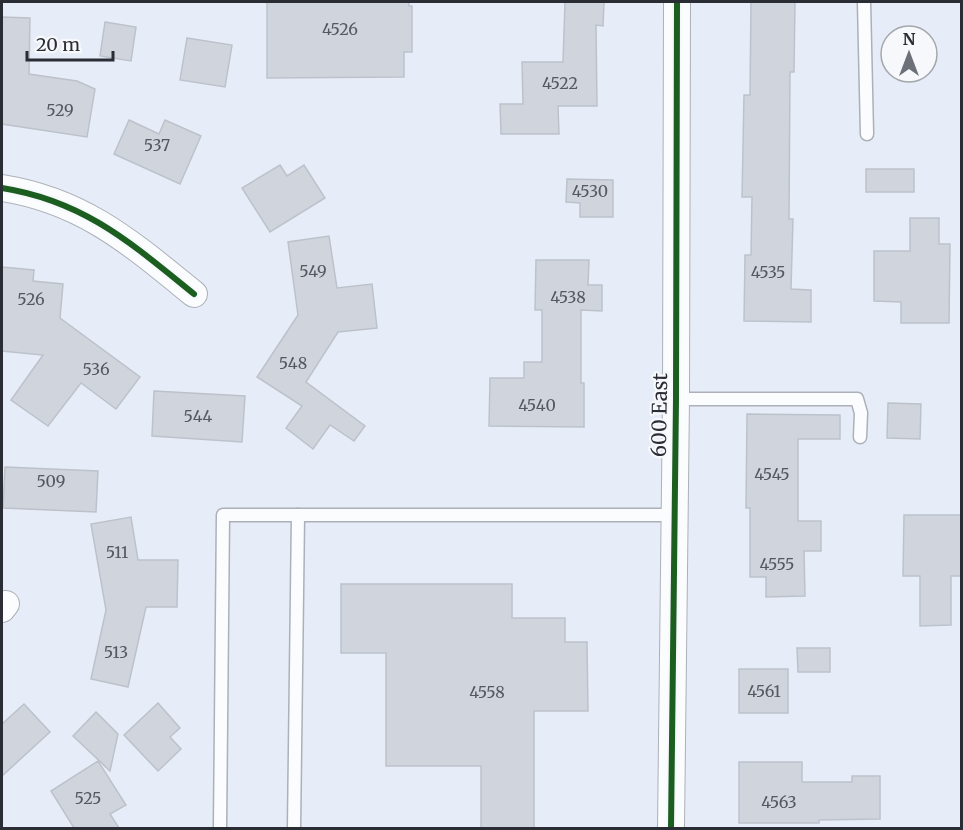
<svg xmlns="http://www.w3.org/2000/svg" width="963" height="830" viewBox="0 0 963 830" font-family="Merriweather,serif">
<rect width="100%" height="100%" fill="#e7edf8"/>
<g fill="#d0d5dd" stroke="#bdc2ca" stroke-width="1.5">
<path d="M267 2H409V6H412V52H404V77L267 78Z"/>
<path d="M565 2H604L603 26 596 25 597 106H558L559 134H501L500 104H523L522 62H563Z"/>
<path d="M751 2H795L794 72H790L789 219H793L791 289 811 290V322L744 321 745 255H751L752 197H742L744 95H750Z"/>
<path d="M2 17 30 18 29 74 77 81 95 89 87 137 2 124Z"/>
<path d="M105 22 136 27 131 61 100 56Z"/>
<path d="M187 38 232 45 225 87 180 80Z"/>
<path d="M129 120 159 134 165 120 201 136 180 184 114 154Z"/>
<path d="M280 165 287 176 304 165 325 198 270 232 242 188Z"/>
<rect x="866" y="169" width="48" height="23"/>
<path d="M567 179 613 180V217H580V203L566 202Z"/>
<path d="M910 218H939V244H950L949 323H901V302L874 301V251H910Z"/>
<path d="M329 236 337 288 372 284 377 328 338 332 306 382 365 426 354 441 330 425 313 449 286 428 302 406 257 377 298 315 288 242Z"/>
<path d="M536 260H589L588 285H602V311L581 310V383H584V427L489 426 490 378H524V362H542V310H535Z"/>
<path d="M2 267 34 270 33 281 63 284 60 318 140 377 116 409 81 383 48 426 11 400 43 355 2 351Z"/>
<path d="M154 391 245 396 242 442 152 436Z"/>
<path d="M888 403 921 404 920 439 887 438Z"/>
<path d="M747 414 840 415V439H798V521H821V551H804L805 596 766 597V577H750V508H746Z"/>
<path d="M5 467 98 471 96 512 3 508Z"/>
<path d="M904 515H962L961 576H951V625L920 626V576H903Z"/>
<path d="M131 517 138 560H178L177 607H146L128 687 91 679 106 610 91 524Z"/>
<path d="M341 584H512V618H565V642H587L588 711H534V828H481V766H386V653H341Z"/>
<path d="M797 648H830V672H798Z"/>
<rect x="739" y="669" width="49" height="44"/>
<path d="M158 703 180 728 170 737 181 749 158 771 124 735Z"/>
<path d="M24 704 50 732 2 776V724Z"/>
<path d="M96 712 118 734 110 771 73 736Z"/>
<path d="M98 761 126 805 110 814 119 828H74L51 791Z"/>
<path d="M739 762H802V782H852V776H880V819L819 820V823H739Z"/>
</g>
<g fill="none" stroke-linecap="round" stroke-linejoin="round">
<defs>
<g id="service">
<path d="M864 2 867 134"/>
<path d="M676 399H857L861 413 860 437"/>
<path d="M220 828 223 515H674"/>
<path d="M294 828 298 515"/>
</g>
<g id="minor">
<path d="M2 188C84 201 131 243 194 294"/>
<path d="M2 609 6 604"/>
<path d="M671 828 676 399 677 2"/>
</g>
</defs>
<use href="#service" stroke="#acb0b8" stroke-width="15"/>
<use href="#minor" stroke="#acb0b8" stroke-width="28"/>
<use href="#service" stroke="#fbfcfe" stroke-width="12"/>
<use href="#minor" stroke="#fbfcfe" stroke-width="26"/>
<defs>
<g id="cycleway">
<path d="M2 188C84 201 131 243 194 294"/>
<path d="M671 828 676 399 677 2"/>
</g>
</defs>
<use href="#cycleway" stroke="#f6f8fc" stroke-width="10"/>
<use href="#cycleway" stroke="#1b5e20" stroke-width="6"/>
</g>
<g text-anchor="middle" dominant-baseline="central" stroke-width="4.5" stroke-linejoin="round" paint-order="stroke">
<g font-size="16" fill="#54585f">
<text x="340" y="29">4526</text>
<text x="560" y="83">4522</text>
<text x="60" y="110">529</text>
<text x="157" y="145">537</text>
<text x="590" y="191">4530</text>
<text x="313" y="271">549</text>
<text x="768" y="272">4535</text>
<text x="568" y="297">4538</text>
<text x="31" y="299">526</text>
<text x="293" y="363">548</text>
<text x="96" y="369">536</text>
<text x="537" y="405">4540</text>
<text x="198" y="416">544</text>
<text x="772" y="474">4545</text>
<text x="51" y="481">509</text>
<text x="117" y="552">511</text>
<text x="777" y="564">4555</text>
<text x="116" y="652">513</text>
<text x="764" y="691">4561</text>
<text x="487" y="692">4558</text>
<text x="88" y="798">525</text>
<text x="779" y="802">4563</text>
</g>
<g font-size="20" fill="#2a2d34" stroke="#f6f8fc">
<text transform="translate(659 415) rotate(-89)">600 East</text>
</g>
</g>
<rect width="963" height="830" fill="none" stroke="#2a2d34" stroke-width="6"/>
<g transform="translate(909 54)"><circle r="28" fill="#f6f8fc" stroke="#a4a7ac" stroke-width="1.5"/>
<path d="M0-4.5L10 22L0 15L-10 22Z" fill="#6c7079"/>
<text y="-9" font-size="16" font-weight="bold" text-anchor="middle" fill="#2a2d34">N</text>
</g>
<path d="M27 51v9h86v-9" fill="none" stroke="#2a2d34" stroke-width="3"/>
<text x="36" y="51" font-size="18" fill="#2a2d34" stroke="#f6f8fc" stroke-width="4.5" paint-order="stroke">20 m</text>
</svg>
